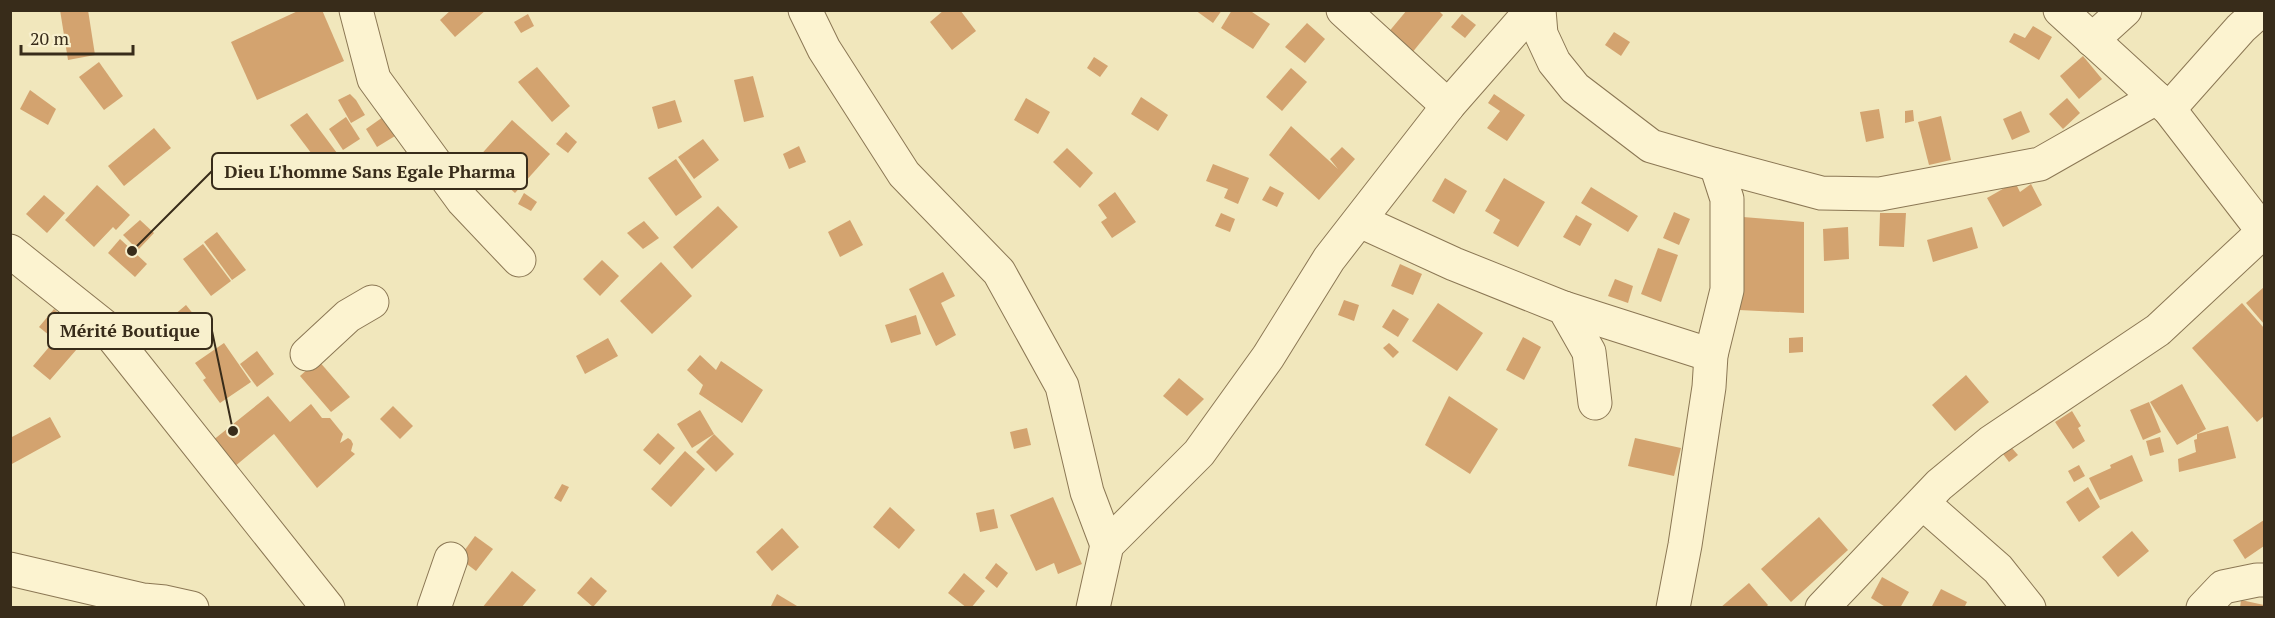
<svg xmlns="http://www.w3.org/2000/svg" width="2275" height="618" viewBox="0 0 2275 618" font-family="'PT Serif',serif">
<rect width="100%" height="100%" fill="#f1e7bc"/>
<g fill="#d3a36f">
<path d="M60 10H88L95 55 68 60Z"/>
<path d="M300 10H322L344 61 257 100 231 42Z"/>
<path d="M451 10H486L455 37 440 20Z"/>
<path d="M944 10H960L976 31 952 50 930 22Z"/>
<path d="M1195 10H1222L1213 23Z"/>
<path d="M1232 10H1249L1270 24 1253 49 1221 28Z"/>
<path d="M1407 10H1438L1443 15 1411 54 1387 34Z"/>
<path d="M528 14 534 26 521 33 514 22Z"/>
<path d="M1462 14 1476 25 1465 38 1451 27Z"/>
<path d="M1307 23 1325 39 1305 63 1285 47Z"/>
<path d="M2033 26 2052 37 2039 60 2009 42 2014 33 2025 38Z"/>
<path d="M1614 32 1630 42 1621 56 1605 45Z"/>
<path d="M2083 56 2102 79 2079 99 2060 76Z"/>
<path d="M1094 57 1108 66 1100 77 1087 68Z"/>
<path d="M99 62 123 96 104 110 79 77Z"/>
<path d="M537 67 570 106 552 122 518 82Z"/>
<path d="M1291 68 1307 82 1282 111 1266 97Z"/>
<path d="M753 76 764 117 744 122 734 80Z"/>
<path d="M30 90 56 109 48 125 20 109Z"/>
<path d="M350 94 356 100 365 115 351 123 338 100Z"/>
<path d="M1494 94 1525 115 1507 141 1487 128 1500 111 1488 103Z"/>
<path d="M1141 97 1168 115 1158 131 1131 114Z"/>
<path d="M1026 98 1050 112 1038 134 1014 120Z"/>
<path d="M2067 98 2080 113 2063 129 2049 114Z"/>
<path d="M675 100 682 122 658 129 652 107Z"/>
<path d="M1879 109 1884 138 1866 142 1860 112Z"/>
<path d="M1913 110 1914 121 1905 123V111Z"/>
<path d="M2021 111 2030 132 2012 140 2003 119Z"/>
<path d="M307 113 343 161 327 174 290 125Z"/>
<path d="M1941 116 1951 160 1929 165 1918 122Z"/>
<path d="M346 117 360 139 343 150 329 129Z"/>
<path d="M383 117 395 136 377 147 366 129Z"/>
<path d="M512 120 550 154 515 193 477 159Z"/>
<path d="M1291 126 1338 169 1330 159 1342 147 1355 159 1319 200 1269 155Z"/>
<path d="M154 128 171 148 124 186 108 166Z"/>
<path d="M566 132 577 142 568 153 556 144Z"/>
<path d="M703 139 719 160 694 179 678 157Z"/>
<path d="M799 146 806 162 789 169 783 154Z"/>
<path d="M1067 148 1093 173 1080 188 1053 162Z"/>
<path d="M676 159 702 197 676 216 648 178Z"/>
<path d="M1213 164 1249 178 1238 204 1224 198 1228 189 1206 181Z"/>
<path d="M1445 178 1467 191 1454 214 1432 201Z"/>
<path d="M1504 178 1545 202 1518 247 1493 233 1500 220 1485 211Z"/>
<path d="M2015 182 2020 192 2031 184 2042 205 2003 227 1987 198Z"/>
<path d="M97 185 130 215 116 230 113 227 94 247 65 220Z"/>
<path d="M1270 186 1284 193 1277 207 1262 200Z"/>
<path d="M1591 187 1638 216 1628 232 1581 203Z"/>
<path d="M1115 192 1136 222 1112 238 1101 222 1107 218 1098 205Z"/>
<path d="M524 193 537 202 531 211 518 204Z"/>
<path d="M44 195 65 213 47 233 26 214Z"/>
<path d="M718 206 738 227 692 269 673 247Z"/>
<path d="M1674 212 1690 219 1679 245 1663 238Z"/>
<path d="M1221 213 1235 219 1230 232 1215 226Z"/>
<path d="M1880 213H1906L1904 247 1879 246Z"/>
<path d="M1576 215 1592 224 1580 246 1563 237Z"/>
<path d="M1743 217 1804 222V313L1739 310Z"/>
<path d="M140 220 154 233 138 250 123 235Z"/>
<path d="M850 220 863 245 840 257 828 232Z"/>
<path d="M644 221 659 238 643 249 627 233Z"/>
<path d="M1848 227 1849 259 1824 261 1823 229Z"/>
<path d="M1972 227 1978 248 1933 262 1927 240Z"/>
<path d="M217 232 246 270 232 280 204 242Z"/>
<path d="M120 239 147 264 135 277 108 253Z"/>
<path d="M203 244 231 281 211 296 183 259Z"/>
<path d="M1658 248 1678 255 1661 302 1641 294Z"/>
<path d="M602 260 619 276 600 296 583 279Z"/>
<path d="M661 262 692 296 652 334 620 301Z"/>
<path d="M1400 264 1422 274 1413 295 1391 286Z"/>
<path d="M943 272 955 296 941 303 956 335 936 346 909 289Z"/>
<path d="M1615 279 1633 286 1628 303 1608 296Z"/>
<path d="M2264 287V324L2246 303Z"/>
<path d="M1344 300 1359 305 1354 321 1338 315Z"/>
<path d="M1438 303 1483 333 1457 371 1412 341Z"/>
<path d="M2242 303 2264 328V416L2257 422 2192 348Z"/>
<path d="M186 305 208 332 189 347 167 321Z"/>
<path d="M54 309 69 323 73 319 90 334 50 380 33 366 55 340 39 327Z"/>
<path d="M1393 309 1409 319 1398 337 1382 327Z"/>
<path d="M916 315 921 334 891 343 885 325Z"/>
<path d="M1523 337 1541 347 1524 380 1506 370Z"/>
<path d="M1803 337V352L1789 353V338Z"/>
<path d="M608 338 618 356 585 374 576 356Z"/>
<path d="M224 343 251 382 220 403 203 380 206 378 195 363Z"/>
<path d="M1389 343 1399 352 1393 358 1383 348Z"/>
<path d="M257 351 274 374 257 387 240 364Z"/>
<path d="M700 355 716 370 721 361 763 390 742 423 699 394 703 385 687 370Z"/>
<path d="M318 360 350 397 331 412 300 376Z"/>
<path d="M1966 375 1989 402 1955 431 1932 405Z"/>
<path d="M1179 378 1204 399 1187 416 1163 396Z"/>
<path d="M2182 384 2206 429 2177 445 2150 402Z"/>
<path d="M268 396 290 422 311 404 322 418H330L343 434 340 443 348 438 351 440 353 444 351 451 355 454 317 488 274 434 234 467 212 441Z"/>
<path d="M1449 396 1498 429 1470 474 1425 445Z"/>
<path d="M2149 402 2161 432 2143 440 2130 410Z"/>
<path d="M393 406 413 426 400 439 380 419Z"/>
<path d="M700 410 714 434 692 448 677 424Z"/>
<path d="M2072 411 2081 426 2078 428 2085 441 2073 449 2055 422Z"/>
<path d="M50 417 61 437 10 465V438Z"/>
<path d="M2228 426 2236 458 2179 472 2178 459 2196 452 2194 440 2197 439V434Z"/>
<path d="M1027 428 1031 445 1014 449 1010 432Z"/>
<path d="M658 433 675 448 660 465 643 450Z"/>
<path d="M714 434 734 454 716 472 696 452Z"/>
<path d="M2160 437 2164 452 2150 456 2146 441Z"/>
<path d="M1635 438 1681 448 1674 476 1628 466Z"/>
<path d="M2011 447 2018 455 2009 462 2003 454Z"/>
<path d="M685 451 705 469 671 507 651 489Z"/>
<path d="M2132 455 2143 481 2100 500 2089 478 2111 468 2110 465Z"/>
<path d="M2079 465 2085 476 2074 482 2068 471Z"/>
<path d="M562 484 569 487 561 502 554 498Z"/>
<path d="M2088 487 2100 507 2079 522 2066 502Z"/>
<path d="M1053 497 1082 564 1058 574 1054 563 1036 571 1010 515Z"/>
<path d="M890 507 915 530 899 549 873 527Z"/>
<path d="M994 509 998 528 980 532 976 513Z"/>
<path d="M1819 517 1848 550 1791 602 1761 569Z"/>
<path d="M2264 520V546L2245 559 2233 540Z"/>
<path d="M782 528 799 547 772 571 756 552Z"/>
<path d="M2132 531 2149 551 2118 577 2102 557Z"/>
<path d="M475 536 493 549 476 571 459 558Z"/>
<path d="M996 563 1008 573 997 588 985 578Z"/>
<path d="M512 571 536 590 521 608H482Z"/>
<path d="M964 573 985 591 971 608H967L948 593Z"/>
<path d="M591 577 607 591 593 607 577 593Z"/>
<path d="M1882 577 1909 592 1900 608H1887L1871 598Z"/>
<path d="M1749 583 1768 605 1765 608H1720Z"/>
<path d="M1941 589 1967 602 1964 608H1931Z"/>
<path d="M777 594 797 606 796 608H770Z"/>
<path d="M2241 600 2264 605V608H2240Z"/>
</g>
<g fill="none" stroke-linecap="round" stroke-linejoin="round">
<defs>
<g id="minor">
<path d="M356 10 374 79 463 201 519 260"/>
<path d="M805 10 824 49 904 174 999 272 1062 386 1087 492 1107 545"/>
<path d="M1343 10 1448 106"/>
<path d="M1539 10 1541 34 1554 62 1575 88 1651 146 1716 165 1821 193 1880 194 2040 164 2156 98 2169 109 2263 231"/>
<path d="M2060 10 2156 98"/>
<path d="M2092 40 2125 10"/>
<path d="M2169 109 2241 28 2261 10"/>
<path d="M1360 221 1454 264 1564 308 1589 352 1595 403"/>
<path d="M10 251 104 326 328 608"/>
<path d="M1564 308 1711 355"/>
<path d="M307 354 348 316 372 302"/>
<path d="M1923 503 1998 569 2029 608"/>
<path d="M10 569 143 600 165 602 192 608"/>
<path d="M434 608 451 559"/>
<path d="M1093 608 1107 545 1199 453 1268 357 1329 259 1448 106 1532 10"/>
<path d="M1673 608 1685 545 1709 387 1711 355 1727 290V199L1716 165"/>
<path d="M1822 608 1939 485 1991 442 2158 330 2264 231"/>
<path d="M2203 608 2223 587 2257 580H2264"/>
</g>
</defs>
<use href="#minor" stroke="#8b7754" stroke-width="35"/>
<use href="#minor" stroke="#fcf3d0" stroke-width="33"/>
</g>
<path fill="none" stroke="#382c1a" stroke-width="2" d="M132 251L212 171M233 431L212 331"/>
<g fill="#382c1a" stroke="#f8f0cd" stroke-width="2">
<circle cx="132" cy="251" r="6"/>
<circle cx="233" cy="431" r="6"/>
</g>
<g fill="#f8f0cd" stroke="#382c1a" stroke-width="2">
<rect x="212" y="153" width="315" height="36" rx="6"/>
<rect x="48" y="313" width="164" height="36" rx="6"/>
</g>
<g font-size="18" text-anchor="middle" font-weight="bold" fill="#382c1a">
<text x="370" y="178">Dieu L'homme Sans Egale Pharma</text>
<text x="130" y="337">Mérité Boutique</text>
</g>
<rect width="2275" height="618" fill="none" stroke="#382c1a" stroke-width="24"/>
<path d="M21 45v9h112v-9" fill="none" stroke="#382c1a" stroke-width="3"/>
<text x="30" y="45" font-size="18" fill="#382c1a" stroke="#f8f0cd" stroke-width="4.5" paint-order="stroke">20 m</text>
</svg>
